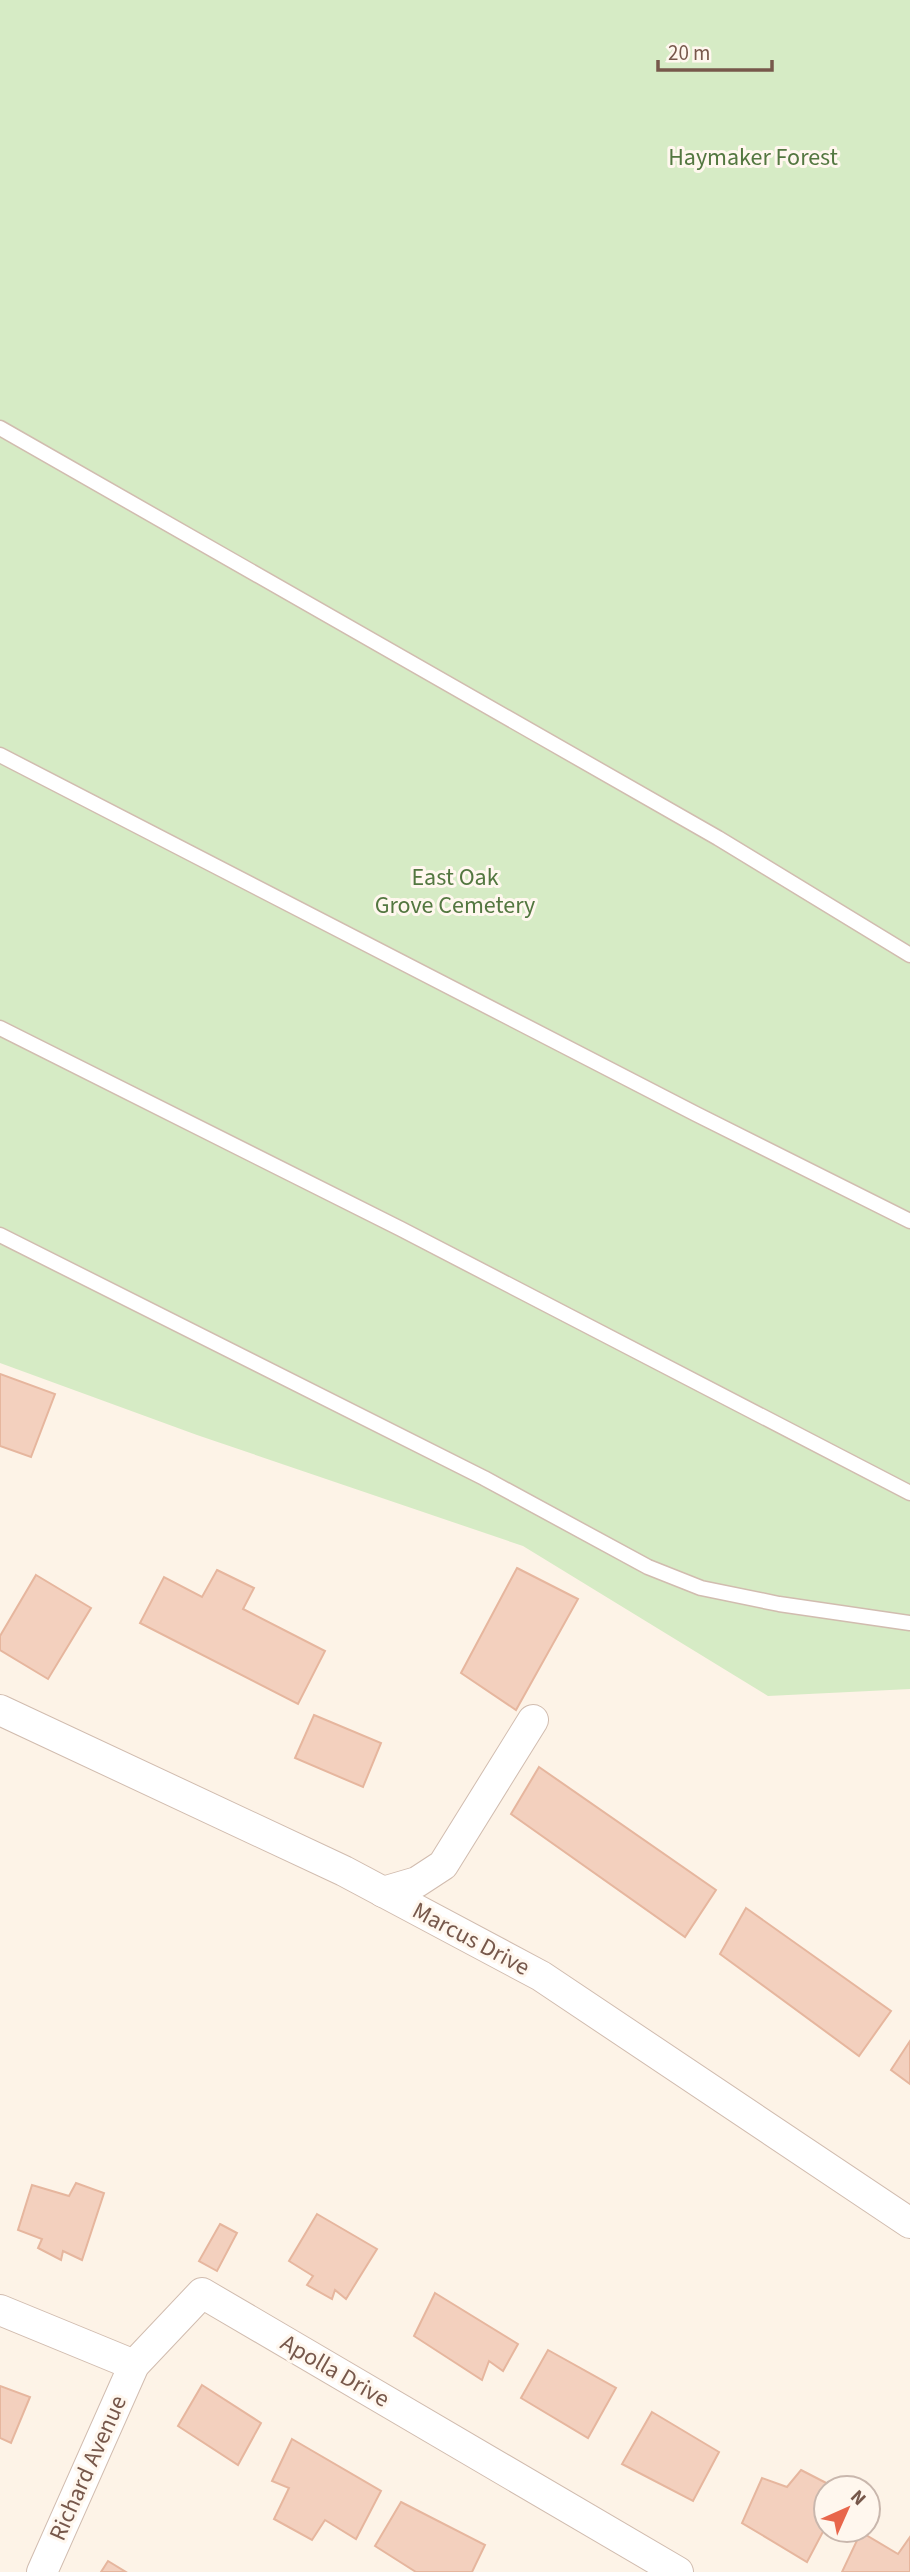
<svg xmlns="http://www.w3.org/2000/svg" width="910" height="2572" viewBox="0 0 910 2572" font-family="'Source Sans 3',sans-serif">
<rect width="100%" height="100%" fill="#fdf3e7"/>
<path fill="#d6ebc5" d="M0 0H910V1689L768 1696 523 1546 197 1435 0 1363Z"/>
<g fill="#f3d0be" stroke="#e6b69e" stroke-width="2">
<path d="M0 1374 55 1394 31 1457 0 1446Z"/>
<path d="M517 1568 578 1599 516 1710 461 1673Z"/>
<path d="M217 1570 254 1588 243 1609 325 1651 298 1704 140 1623 164 1577 202 1597Z"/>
<path d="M36 1575 91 1608 48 1679 0 1650V1636Z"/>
<path d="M314 1715 381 1743 363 1787 295 1758Z"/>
<path d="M539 1767 716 1890 685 1937 511 1814Z"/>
<path d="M746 1908 891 2011 859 2056 720 1954Z"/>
<path d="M910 2041V2084L891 2070Z"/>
<path d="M76 2183 104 2193 82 2260 63 2251 61 2260 38 2248 42 2239 18 2230 32 2185 69 2196Z"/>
<path d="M317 2214 377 2249 346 2299 335 2290 332 2299 307 2285 313 2276 289 2261Z"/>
<path d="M220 2224 237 2233 217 2271 199 2261Z"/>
<path d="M435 2293 518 2344 503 2371 489 2361 482 2380 414 2336Z"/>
<path d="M548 2350 616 2388 588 2438 521 2398Z"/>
<path d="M202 2385 261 2423 238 2465 178 2426Z"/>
<path d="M0 2386 30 2397 11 2443 0 2438Z"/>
<path d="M652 2412 719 2452 693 2501 622 2464Z"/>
<path d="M292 2439 381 2491 356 2539 325 2520 312 2540 274 2519 289 2488 272 2481Z"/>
<path d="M801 2470 836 2488H826V2526L807 2562 742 2523 762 2478 787 2487Z"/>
<path d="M401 2502 485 2545 472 2572H416L375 2546Z"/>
<path d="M861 2532 898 2554 910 2537V2572H842Z"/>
<path d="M108 2561 126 2572H101Z"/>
</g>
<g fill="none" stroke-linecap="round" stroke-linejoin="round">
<defs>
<g id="service">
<path d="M0 428 718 838 910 955"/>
<path d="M0 755 696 1114 910 1221"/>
<path d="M0 1028 401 1229 910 1493"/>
<path d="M0 1235 484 1478 648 1567 701 1588 779 1604 910 1623"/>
</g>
<g id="minor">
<path d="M0 1710 344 1871 541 1976 910 2223"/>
<path d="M383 1892 417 1882 443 1865 533 1720"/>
<path d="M0 2310 134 2365"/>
<path d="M42 2572 134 2365 202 2293 678 2572"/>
</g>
</defs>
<use href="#service" stroke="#d1bcaf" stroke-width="17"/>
<use href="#minor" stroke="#d1bcaf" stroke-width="32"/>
<use href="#service" stroke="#fff" stroke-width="14"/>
<use href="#minor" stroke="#fff" stroke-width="30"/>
</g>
<g text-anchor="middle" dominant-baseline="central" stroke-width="6" stroke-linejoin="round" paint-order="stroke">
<g font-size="24" fill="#537740" stroke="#fff7ee">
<text x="753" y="157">Haymaker Forest</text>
<text x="455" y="877">East Oak<tspan x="455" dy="28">Grove Cemetery</tspan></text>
</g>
<g font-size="24" fill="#77584b" stroke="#fff7ee">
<text transform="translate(471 1939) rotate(28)">Marcus Drive</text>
<text transform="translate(335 2371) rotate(30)">Apolla Drive</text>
<text transform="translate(88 2468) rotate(-66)">Richard Avenue</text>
</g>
</g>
<g transform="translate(847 2509) rotate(45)"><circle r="33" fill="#fff7ee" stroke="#c9b7ad" stroke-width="2"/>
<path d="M0-5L12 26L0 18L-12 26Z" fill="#e8664b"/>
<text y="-10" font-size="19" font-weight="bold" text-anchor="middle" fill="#77584b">N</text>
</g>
<path d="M658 60v10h114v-10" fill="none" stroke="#77584b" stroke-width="3.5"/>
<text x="668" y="60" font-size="21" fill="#77584b" stroke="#fff7ee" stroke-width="5" paint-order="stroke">20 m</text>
</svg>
